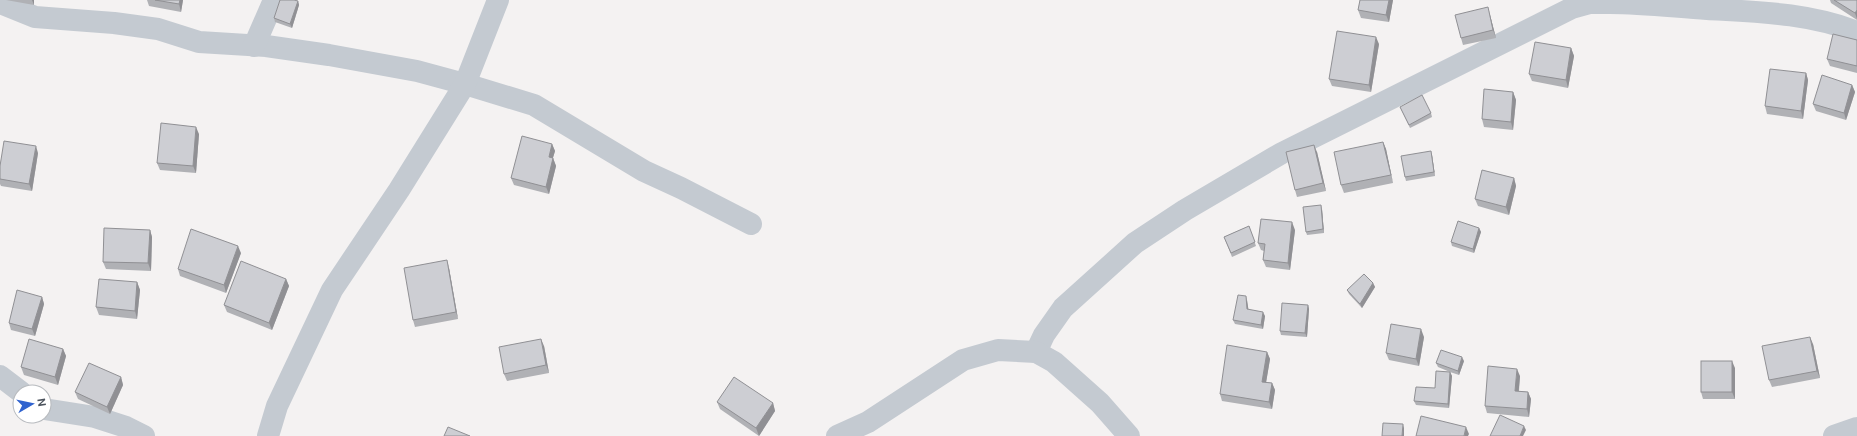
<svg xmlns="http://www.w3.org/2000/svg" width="1857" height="436" viewBox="0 0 1857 436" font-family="'DM Sans',sans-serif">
<rect width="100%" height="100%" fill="#f4f2f2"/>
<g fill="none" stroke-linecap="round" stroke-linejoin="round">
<g stroke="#c4cad1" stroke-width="22">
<path d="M0 3 35 17 114 23 158 29 199 42 266 46 329 55 417 71 465 84 534 105 644 171 681 188 751 224"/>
<path d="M254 46 274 0"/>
<path d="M1036 352 1044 335 1063 308 1135 243 1185 210 1282 153 1572 8 1590 3H1610C1643 3 1675 7 1707 9 1758 12 1809 13 1857 32"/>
<path d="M0 376 21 392"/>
<path d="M44 409 95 417 126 427 144 436"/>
<path d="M268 436 277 406 332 290 399 190 465 84 498 0"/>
<path d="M837 436 868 422 963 360 998 350 1036 352 1054 362 1100 403 1129 436"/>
<path d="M1834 436 1857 428"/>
</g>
</g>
<g fill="#b0b1b5">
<path d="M6 0H34V5Z"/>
<path d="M147 0H183L181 12 149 6Z"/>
<path d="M1360 0H1393L1389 22 1361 18 1358 10Z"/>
<path d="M1830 0H1857V20L1831 3Z"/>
<path d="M298 1 299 5 292 28 275 22 274 18Z"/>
<path d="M1490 15 1496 38 1463 45 1461 38Z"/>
<path d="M1857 40V73L1830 66 1827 59Z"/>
<path d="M1379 44 1371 92 1332 86 1329 79Z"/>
<path d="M1571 48 1574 56 1568 88 1532 81 1529 74Z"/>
<path d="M1806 73 1808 80 1803 119 1767 114 1765 106Z"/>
<path d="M1852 85 1855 92 1846 120 1816 111 1813 104Z"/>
<path d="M1513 92 1516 100 1513 130 1484 127 1482 119Z"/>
<path d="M1400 107 1431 113 1432 117 1410 128Z"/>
<path d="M199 134 196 173 160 170 157 163Z"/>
<path d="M1383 142 1386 149 1393 183 1344 193 1341 185Z"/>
<path d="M552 144 555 151 553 158 556 166 549 194 514 185 511 178Z"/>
<path d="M1317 152 1326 191 1297 197 1295 190Z"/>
<path d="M38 153 32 191 1 186 0 184V166Z"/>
<path d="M1432 155 1435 176 1406 181 1405 177Z"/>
<path d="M1514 178 1516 186 1509 215 1478 206 1475 199Z"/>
<path d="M1322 209 1324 233 1307 235 1306 232Z"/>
<path d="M1249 226 1256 246 1232 257 1224 237Z"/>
<path d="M1479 228 1481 232 1474 253 1452 246 1451 242Z"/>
<path d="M150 230 152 237 151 271 106 269 103 262Z"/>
<path d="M1295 230 1290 270 1266 267 1263 260 1264 251 1261 250 1258 243Z"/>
<path d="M241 253 226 293 180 276 178 269Z"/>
<path d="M449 268 458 319 415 327 413 320Z"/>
<path d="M286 279 289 286 272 330 227 312 224 305Z"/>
<path d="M137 282 140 290 137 319 99 315 96 307Z"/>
<path d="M1373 283 1375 287 1362 308 1349 294 1347 290Z"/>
<path d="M42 297 44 304 35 336 11 330 9 323Z"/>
<path d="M1247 300 1248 310 1265 316 1263 329 1235 324 1233 320Z"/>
<path d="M1308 305 1309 309 1307 337 1281 335 1280 331Z"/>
<path d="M1424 337 1419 366 1389 360 1386 353Z"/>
<path d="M1813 344 1820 378 1772 387 1769 380Z"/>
<path d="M544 346 549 373 507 381 504 374Z"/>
<path d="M63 349 66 356 58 385 24 375 21 367Z"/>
<path d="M1267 352 1270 359 1266 382 1272 383 1275 390 1272 409 1222 401 1220 394Z"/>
<path d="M1464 361 1459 375 1450 372 1452 376 1449 408 1416 405 1414 401 1435 388 1450 372 1438 367 1436 363Z"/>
<path d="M1735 368V399H1703L1701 392Z"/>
<path d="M1520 376 1519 391 1528 392 1531 399 1529 417 1487 413 1485 406Z"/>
<path d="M121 377 123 385 110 414 78 399 75 392Z"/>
<path d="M717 402 773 403 775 411 759 436 720 409Z"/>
</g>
<g fill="#909094">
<path d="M32 0H34V5Z"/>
<path d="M180 0H183L181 12 179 4Z"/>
<path d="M1389 0H1393L1389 22 1386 15Z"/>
<path d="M298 1 299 5 292 28 290 24Z"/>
<path d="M1488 7 1490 15 1496 38 1493 30Z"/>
<path d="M1857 10V19L1855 13Z"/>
<path d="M1376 37 1379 44 1371 92 1369 85Z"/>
<path d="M1571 48 1574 56 1568 88 1566 80Z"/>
<path d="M1806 73 1808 80 1803 119 1801 111Z"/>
<path d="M1852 85 1855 92 1846 120 1844 113Z"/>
<path d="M1513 92 1516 100 1513 130 1511 122Z"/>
<path d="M196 127 199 134 196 173 193 166Z"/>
<path d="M1383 142 1386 149 1393 183 1391 175Z"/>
<path d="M552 144 555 151 551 164 549 157Z"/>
<path d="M1314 145 1317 152 1326 191 1323 183Z"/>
<path d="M36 146 38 153 32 191 29 184Z"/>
<path d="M1431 151 1432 155 1435 176 1434 172Z"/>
<path d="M553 158 556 166 549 194 546 187Z"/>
<path d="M1514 178 1516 186 1509 215 1506 207Z"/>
<path d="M1321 205 1322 209 1324 233 1323 229Z"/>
<path d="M1292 222 1295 230 1290 270 1288 263Z"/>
<path d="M1479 228 1481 232 1474 253 1473 249Z"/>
<path d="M150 230 152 237 151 271 148 263Z"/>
<path d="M238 246 241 253 226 293 224 285Z"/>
<path d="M447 260 449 268 458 319 456 312Z"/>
<path d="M286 279 289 286 272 330 269 323Z"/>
<path d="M137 282 140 290 137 319 135 311Z"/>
<path d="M1373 283 1375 287 1362 308 1360 304Z"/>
<path d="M1246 296 1247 300 1249 313 1247 309Z"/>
<path d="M42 297 44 304 35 336 32 329Z"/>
<path d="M1308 305 1309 309 1307 337 1305 333Z"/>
<path d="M1263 312 1265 316 1263 329 1261 325Z"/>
<path d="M1421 329 1424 337 1419 366 1416 359Z"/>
<path d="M1810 337 1813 344 1820 378 1817 371Z"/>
<path d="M541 339 544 346 549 373 546 365Z"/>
<path d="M63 349 66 356 58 385 55 377Z"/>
<path d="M1267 352 1270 359 1265 389 1262 382Z"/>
<path d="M1462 357 1464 361 1459 375 1458 371Z"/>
<path d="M1732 361 1735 368V399L1732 392Z"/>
<path d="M1517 369 1520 376 1518 398 1515 391Z"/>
<path d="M1450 372 1452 376 1449 408 1448 404Z"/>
<path d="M121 377 123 385 110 414 107 407Z"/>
<path d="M1272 383 1275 390 1272 409 1269 402Z"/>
<path d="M1528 392 1531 399 1529 417 1527 409Z"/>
<path d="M773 403 775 411 759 436 756 428Z"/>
<path d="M1403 424 1404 428V436H1402Z"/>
<path d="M1524 426 1526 430 1523 436H1520Z"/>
<path d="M1466 427 1469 434 1468 436H1464Z"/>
</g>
<g fill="#cdced3" stroke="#909094">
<path d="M155 0H180L179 4Z"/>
<path d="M280 0H294L298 1 290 24 274 18Z"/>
<path d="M1360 0H1389L1386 15 1358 10Z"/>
<path d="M1834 0H1857V10L1855 13Z"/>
<path d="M1488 7 1493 30 1461 38 1455 15Z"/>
<path d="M1337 31 1376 37 1369 85 1329 79Z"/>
<path d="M1833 34 1857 40V66L1827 59Z"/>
<path d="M1535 42 1571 48 1566 80 1529 74Z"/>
<path d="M1770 69 1806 73 1801 111 1765 106Z"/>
<path d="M1822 75 1852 85 1844 113 1813 104Z"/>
<path d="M1484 89 1513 92 1511 122 1482 119Z"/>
<path d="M1422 95 1431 113 1409 125 1400 107Z"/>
<path d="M161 123 196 127 193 166 157 163Z"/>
<path d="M522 136 552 144 549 157 553 158 546 187 511 178Z"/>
<path d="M4 141 36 146 29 184 0 179V166Z"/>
<path d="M1383 142 1391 175 1341 185 1334 152Z"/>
<path d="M1314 145 1323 183 1295 190 1286 152Z"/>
<path d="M1431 151 1434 172 1405 177 1401 156Z"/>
<path d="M1482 170 1514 178 1506 207 1475 199Z"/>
<path d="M1321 205 1323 229 1306 232 1303 207Z"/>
<path d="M1261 219 1292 222 1288 263 1263 260 1265 244 1258 243Z"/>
<path d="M1458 221 1479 228 1473 249 1451 242Z"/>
<path d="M1249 226 1255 242 1231 253 1224 237Z"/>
<path d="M104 228 150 230 148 263 103 262Z"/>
<path d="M191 229 238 246 224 285 178 269Z"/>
<path d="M447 260 456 312 413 320 404 268Z"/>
<path d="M241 261 286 279 269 323 224 305Z"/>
<path d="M1364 274 1373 283 1360 304 1347 290Z"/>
<path d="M99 279 137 282 135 311 96 307Z"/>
<path d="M17 290 42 297 32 329 9 323Z"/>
<path d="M1238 295 1246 296 1247 309 1263 312 1261 325 1233 320Z"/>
<path d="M1282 303 1308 305 1305 333 1280 331Z"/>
<path d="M1391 324 1421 329 1416 359 1386 353Z"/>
<path d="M1810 337 1817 371 1769 380 1762 346Z"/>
<path d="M29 339 63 349 55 377 21 367Z"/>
<path d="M541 339 546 365 504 374 499 347Z"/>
<path d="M1227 345 1267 352 1262 382 1272 383 1269 402 1220 394Z"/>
<path d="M1441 350 1462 357 1458 371 1436 363Z"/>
<rect x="1701" y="361" width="31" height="31"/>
<path d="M89 363 121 377 107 407 75 392Z"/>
<path d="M1488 366 1517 369 1515 391 1528 392 1527 409 1485 406Z"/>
<path d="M1436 371 1450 372 1448 404 1414 401 1416 387 1435 388Z"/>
<path d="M734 377 773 403 756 428 717 402Z"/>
<path d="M1500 415 1524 426 1520 436H1490Z"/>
<path d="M1421 416 1466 427 1464 436H1416Z"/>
<path d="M1383 423 1403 424 1402 436H1382Z"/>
<path d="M448 427 470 436H444Z"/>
</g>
<g transform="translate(32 404) rotate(81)"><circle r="19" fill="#ffffff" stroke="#b7babe"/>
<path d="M0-3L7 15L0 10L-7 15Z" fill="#3063cf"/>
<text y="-6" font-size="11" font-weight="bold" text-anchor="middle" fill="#4c535d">N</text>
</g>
</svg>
